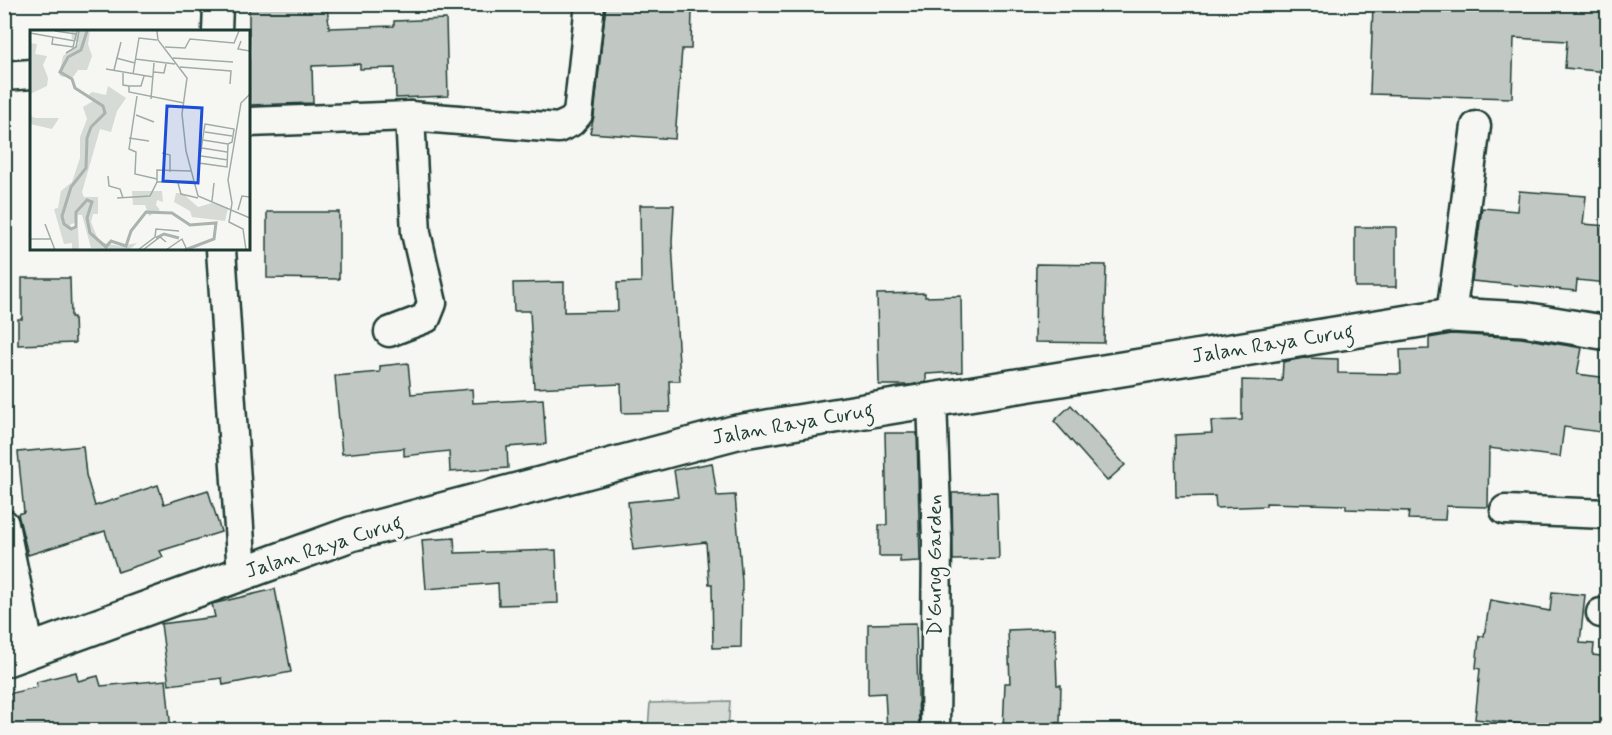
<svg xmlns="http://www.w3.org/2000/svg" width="1612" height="735" viewBox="0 0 1612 735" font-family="Mynerve,sans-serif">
<rect width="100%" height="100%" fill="#f6f6f2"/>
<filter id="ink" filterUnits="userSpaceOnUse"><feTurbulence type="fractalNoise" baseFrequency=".0167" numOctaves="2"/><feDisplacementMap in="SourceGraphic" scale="12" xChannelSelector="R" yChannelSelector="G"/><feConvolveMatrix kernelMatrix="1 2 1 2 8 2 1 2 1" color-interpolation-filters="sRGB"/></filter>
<g filter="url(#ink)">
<path fill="#d6dbd6" stroke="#7a8c85" stroke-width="1.5" d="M730 701 728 730H621L648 729 650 703Z"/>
<g fill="#c1c8c3" stroke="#1f3d34" stroke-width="1.5">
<path d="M249 4H327L329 28 394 26V21L446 19 448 96 396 98 395 68 360 69V64L312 66 313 103 249 105Z"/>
<path d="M606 4H640V9L692 10 691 49H682L675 139 590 133 594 116Z"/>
<path d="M1373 4H1608V72L1565 68 1567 41 1514 38 1512 98 1370 94Z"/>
<path d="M1519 191 1586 196 1583 224 1608 226V283L1577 280 1576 291 1472 281 1482 208 1517 211Z"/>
<path d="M640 205H674L672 242 680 381H669L670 412 622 413 621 384 534 388 530 311H514L513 283 564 282V312L618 311 617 283 641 282Z"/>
<path d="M267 212H339V279L267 278Z"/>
<rect x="1355" y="227" width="41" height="60"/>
<path d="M1036 264 1106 265 1104 343 1035 342Z"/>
<path d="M22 278H70L71 317H74L75 343 18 345V319H22Z"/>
<path d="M925 293V297L961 296 962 372 926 374V382L910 385H879L877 294Z"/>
<path d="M1452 334 1521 338 1582 348 1577 374 1608 378V433L1564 427 1560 457 1489 448 1488 507 1446 506 1445 520 1408 519 1409 511 1346 509V505L1266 503V506L1216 508 1215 496 1176 497 1175 435 1212 433 1211 421 1242 420V380L1282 381 1283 362 1304 358 1338 359V373L1401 374 1400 350 1429 349V338Z"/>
<path d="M408 363 411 394 472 389 473 403 543 399 546 444 507 447 508 468 450 472 449 451 404 456V448L342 454 335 376 380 372V366Z"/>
<path d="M1071 405 1125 465 1107 481 1054 421Z"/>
<path d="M885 433H917L920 561 900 562V556H879V525H887Z"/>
<path d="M83 446 86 475 95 506 158 485 164 504 208 490 221 532 160 551 163 557 118 572 105 531 28 555 18 514 24 512 18 452Z"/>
<path d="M712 463 717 496 735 495 742 582 741 647 713 648 712 584H709L706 542 633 550 628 502 678 497 674 470Z"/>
<path d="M997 492 999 559 953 560 952 493Z"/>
<path d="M454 538 455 553 556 550 558 603 499 605 498 583 426 589 422 540Z"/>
<path d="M275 589 291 672 223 685 222 678 169 685 161 624 215 617 212 604Z"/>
<path d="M1552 592 1585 595 1580 643 1594 644 1593 655 1608 657V730H1540L1541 726 1475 719 1480 669 1476 668 1479 636H1484L1490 600 1550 611Z"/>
<path d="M916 623 919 729 887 730 885 693 868 694V624Z"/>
<path d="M1055 628 1057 685H1061L1060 723 1054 722V730H1003L1005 683H1010L1008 630Z"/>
<path d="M76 672 78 681 98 676 101 686 166 680 171 730H4V695L37 687 36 682Z"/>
</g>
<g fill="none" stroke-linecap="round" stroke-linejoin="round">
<defs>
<g id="street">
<path d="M217 32 218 4"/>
<path d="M4 76 32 74"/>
<path d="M249 122 410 116 558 128 571 122 578 114 590 4"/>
<path d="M221 249 242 574"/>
<path d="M1451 315 1476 126"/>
<path d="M389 332 426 318 432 303 416 233 410 116"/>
<path d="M932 400 937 540 935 730"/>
<path d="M1505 510 1608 514"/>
<path d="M4 524 30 652"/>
<path d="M1601 613 1608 614"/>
</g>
<path id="secondary" d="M4 660 351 534 737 432 1451 315 1523 319 1608 333"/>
</defs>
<use href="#street" stroke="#1f3d34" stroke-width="33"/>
<use href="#secondary" stroke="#1f3d34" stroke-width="38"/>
<use href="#street" stroke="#f6f6f2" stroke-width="28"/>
<use href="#secondary" stroke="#f6f6f2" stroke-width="33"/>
</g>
</g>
<g text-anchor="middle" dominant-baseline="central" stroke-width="6" stroke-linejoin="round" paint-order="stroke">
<g font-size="21" fill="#1f3d34" stroke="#f6f6f2">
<text transform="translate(1273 344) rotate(-9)">Jalan Raya Curug</text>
<text transform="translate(793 424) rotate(-10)">Jalan Raya Curug</text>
<text transform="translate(324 547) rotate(-18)">Jalan Raya Curug</text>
<text transform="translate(935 565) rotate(-90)">D'Gurug Garden</text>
</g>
</g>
<g transform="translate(30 30)">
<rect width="220" height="220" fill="#f6f6f2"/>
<path d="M41 1H60L58 14 62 26 57 40H48L43 47H33L29 45 33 26 49 13 42 9ZM0 13 7 14 5 24 17 26 13 35 18 48 17 56 0 64ZM78 56 96 68 87 81 81 102 70 99 52 162 54 167H68V184H63L61 192 69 212 90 216 107 213 99 220 61 218 52 185H47L46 192 40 195 43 200 48 198 49 220H42V213L34 214 24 179 28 178 31 161 42 152 50 128V107L57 89 53 77 63 71 56 67 62 62 76 65ZM0 86 6 88H29L22 99 0 94ZM102 161H132L133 172 127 170 126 175 130 180 119 186 115 175H103ZM146 163H152L168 177 182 173 198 178 195 191 162 187 160 181 144 172Z" fill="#d6dbd6"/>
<path fill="none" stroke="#aab3ae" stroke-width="3" d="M57 1 51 20 38 27 30 42 42 49 45 58 73 76 75 83 61 97 57 108 56 138 41 157 32 186 34 194 41 199 46 197V182L57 170 62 172 57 188 60 203 76 217 81 211 96 216 101 201 116 182 142 183 160 195 186 193 184 209 155 220M126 208 134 204 149 208"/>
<path fill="none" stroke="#a0aca6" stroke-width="1.5" d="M25 1 46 4M127 1 128 10 157 48 152 84 156 121 168 166 220 188M0 3 45 11M23 7 22 14 43 17 47 1M211 11 208 19 220 21M135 17 155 18 160 9 204 13 209 1M36 23 46 17 49 1M86 28 105 33M143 28 203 32M105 29 145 34M150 37 201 41 200 54M76 39 123 47M84 40 91 12M124 42 134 43 136 34M93 43V55L99 56V62L154 73M103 44 109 8 127 10M99 56H111L114 46M107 66 99 119 106 122 105 144 127 149M121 69 124 33M106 85 124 92M175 94 204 99 202 112 198 114 197 137 169 133ZM175 102 202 106M99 108 119 111M173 110 198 114M172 118 197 122M132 123 140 125V142M171 126 198 130M78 146 79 156 90 159 93 168M127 152 164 151M148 153 151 164 168 168M87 168 120 166 127 152V140L161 141M182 171 184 153M208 180 212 166 220 167M15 194 25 220M0 209H21M108 220 125 207 126 199 149 201M113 220 130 207 136 212M136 220 152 209 157 220M216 220 213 199 199 192 202 173 198 150 211 73 220 64"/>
<path fill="#1d4ed8" fill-opacity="0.15" stroke="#1d4ed8" stroke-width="3" d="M137 76 172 78 168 153 133 151Z"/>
<rect width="220" height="220" fill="none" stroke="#1f3d34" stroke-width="3"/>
</g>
<rect width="1612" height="735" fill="none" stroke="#f6f6f2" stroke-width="24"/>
<rect x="12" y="12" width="1588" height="711" fill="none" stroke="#1f3d34" stroke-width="2" filter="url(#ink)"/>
</svg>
